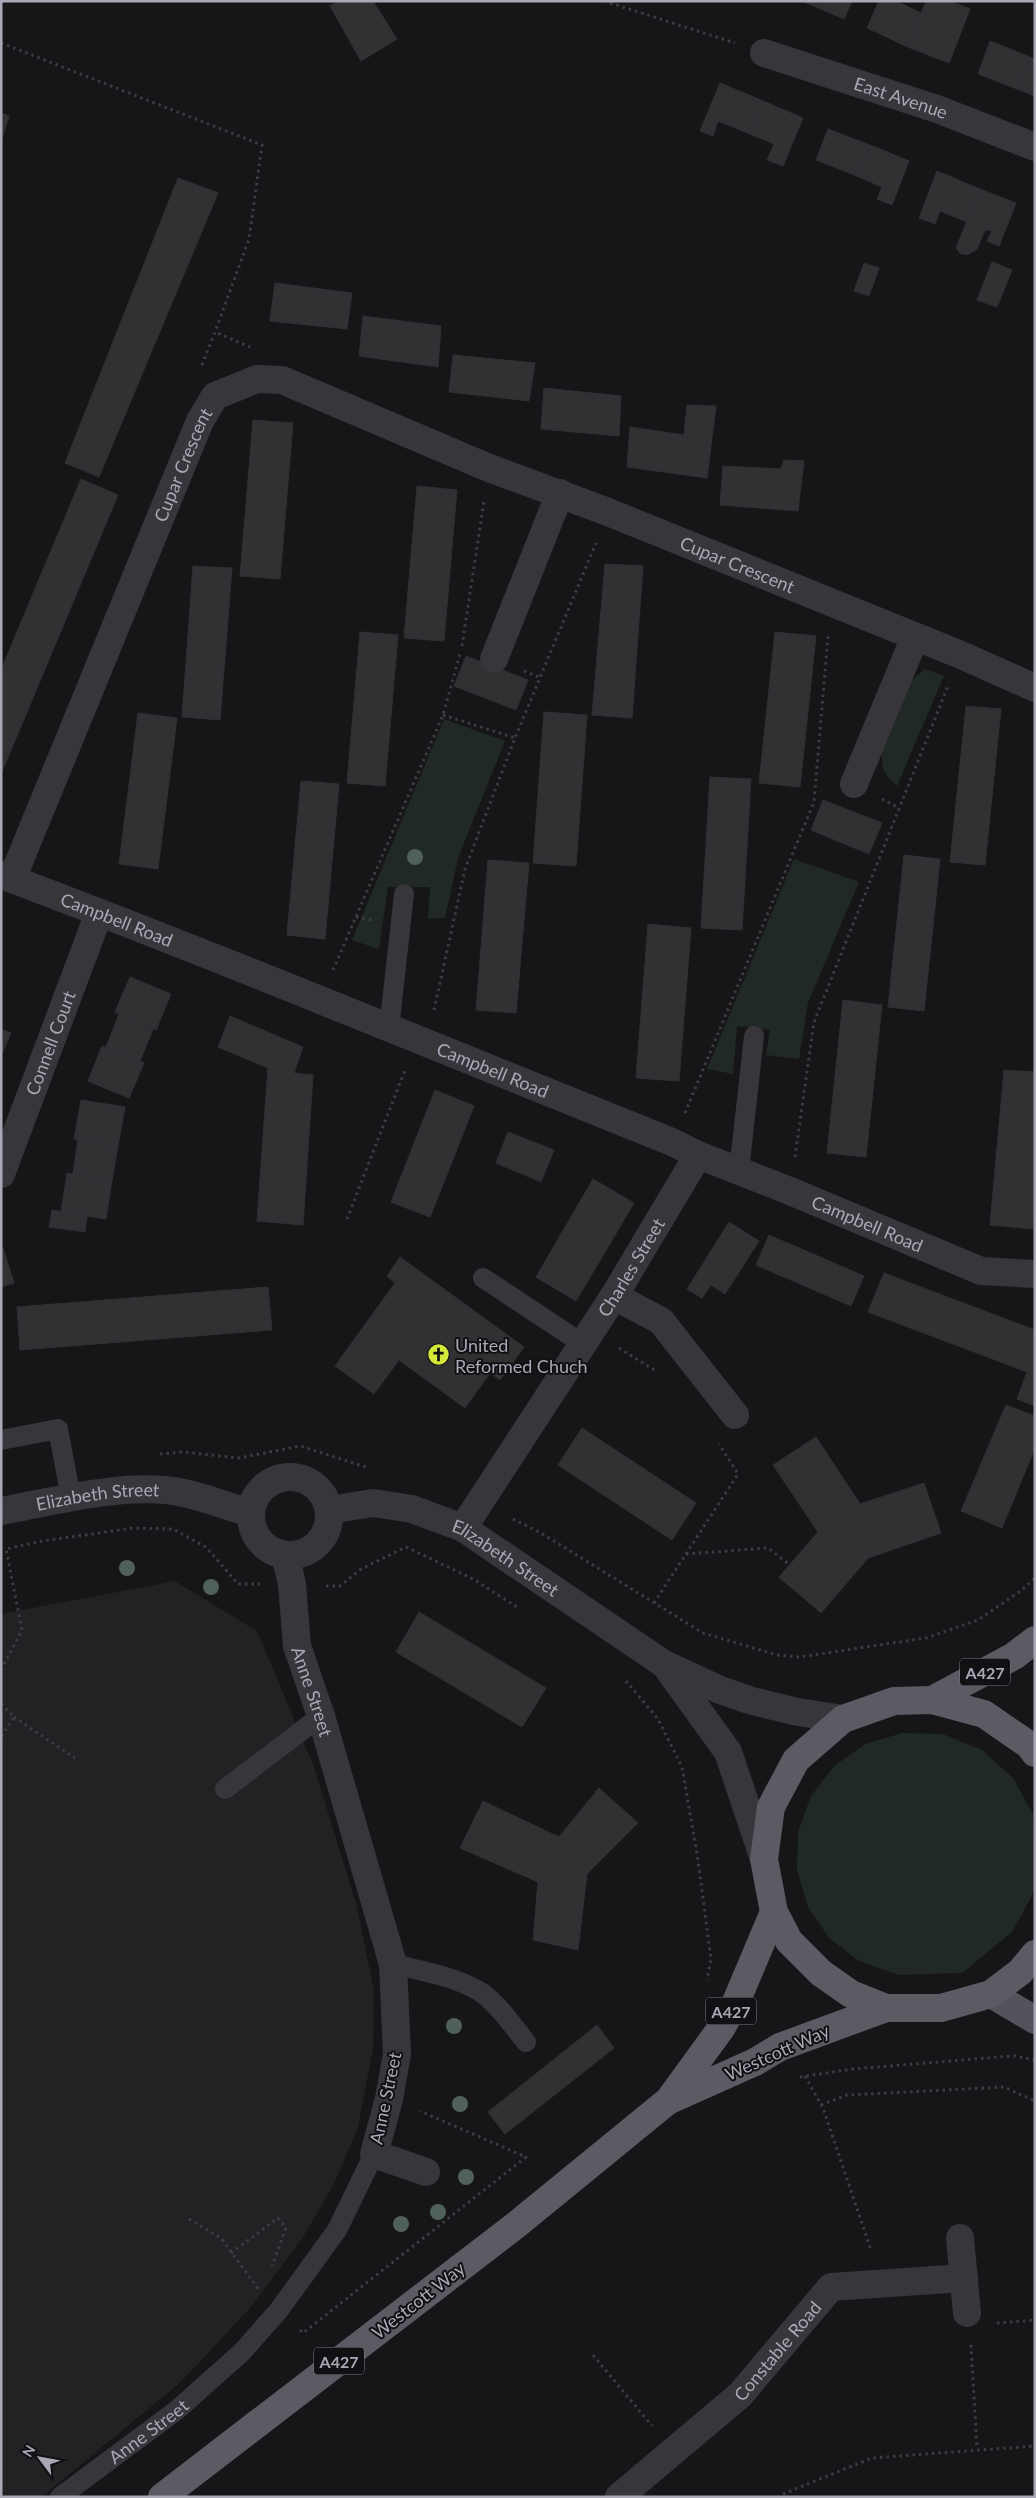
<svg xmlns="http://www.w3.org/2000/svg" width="1036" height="2498" viewBox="0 0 1036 2498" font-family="Lato,sans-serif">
<rect width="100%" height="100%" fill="#161517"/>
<path fill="#222124" d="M175 1581 257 1631 314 1767 356 1903 374 1991 373 2049 358 2127 335 2182 303 2237 250 2308 182 2381 49 2491 41 2497H1V1614Z"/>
<g fill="#212926">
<path d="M925 669 944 676 897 786C885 776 881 769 882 753L911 681Z"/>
<path d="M444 719 505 741 458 858 445 918 428 919 430 887H388L379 949 352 940Z"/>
<path d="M794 859 859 882 808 1003 799 1059 766 1055 770 1030 737 1026 733 1074 707 1069Z"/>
<path d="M902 1733 943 1734 982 1750 1013 1778 1033 1814 1035 1882 1032 1896 1012 1932 962 1973 899 1975 859 1961 829 1938 808 1907 797 1870 798 1832 811 1796 834 1766 865 1744Z"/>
</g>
<g fill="#313033" stroke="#312f33">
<path d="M339 1H373L397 39 361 61 330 6Z"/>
<path d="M802 1H852L844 19Z"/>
<path d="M879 1H896L921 13 908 47 867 28Z"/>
<path d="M926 1H950L970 9 949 63 908 47Z"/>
<path d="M990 41 1030 57 1017 89 978 74Z"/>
<path d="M1030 57 1035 59V96L1017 89Z"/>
<path d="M720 83 763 101 750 134 718 121 713 136 700 131Z"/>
<path d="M763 101 803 118 783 166 767 160 774 144 750 134Z"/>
<path d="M1 113 9 116 1 142Z"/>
<path d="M828 129 870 145 857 176 816 160Z"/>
<path d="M870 145 909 161 892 205 877 199 882 187 857 176Z"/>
<path d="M937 171 980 189 967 222 940 211 935 224 919 218Z"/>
<path d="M178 178 218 193 99 477 65 463Z"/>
<path d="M980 189 1016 203 999 246 987 241 992 231 985 230 977 249 967 255 960 253 956 248Z"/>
<path d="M992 262 1012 270 997 307 977 300Z"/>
<path d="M864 263 879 268 869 296 854 291Z"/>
<path d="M275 283 352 293 347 329 270 321Z"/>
<path d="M363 316 441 326 438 367 359 356Z"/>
<path d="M453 355 535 363 529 401 449 392Z"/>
<path d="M544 388 621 396 619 436 541 429Z"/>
<path d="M687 405 716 406 707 478 627 467 630 427 684 435Z"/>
<path d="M253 420 293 423 280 579 240 576Z"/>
<path d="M784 460 804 461 798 511 720 505 723 466 781 469Z"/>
<path d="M81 479 118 495 1 774V670Z"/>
<path d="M417 486 457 490 444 641 404 638Z"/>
<path d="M605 564 643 566 632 718 592 715Z"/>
<path d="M193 566 232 568 220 720 182 717Z"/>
<path d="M360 632 398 635 385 786 347 783Z"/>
<path d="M775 632 816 636 800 787 759 783Z"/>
<path d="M466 656 528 680 516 710 454 686Z"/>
<path d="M966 706 1001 709 985 865 950 862Z"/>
<path d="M544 712 587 715 576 866 533 863Z"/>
<path d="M138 713 177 718 158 869 119 864Z"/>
<path d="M710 777 751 779 742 930 701 928Z"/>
<path d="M301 781 339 784 325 939 287 935Z"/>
<path d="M823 800 882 823 869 854 811 830Z"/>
<path d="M904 855 940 859 924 1011 888 1007Z"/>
<path d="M488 860 529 863 516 1013 476 1010Z"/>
<path d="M648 924 691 928 679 1081 636 1078Z"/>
<path d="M130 977 171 994 156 1030 115 1012Z"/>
<path d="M843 1000 882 1005 866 1157 827 1153Z"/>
<path d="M119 1014 153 1029 140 1061 106 1047Z"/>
<path d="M230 1016 303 1047 294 1073 313 1075 303 1225 257 1221 268 1068 218 1047Z"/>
<path d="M1 1029 11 1033 1 1056Z"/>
<path d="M102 1046 144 1063 129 1098 88 1081Z"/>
<path d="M1004 1070 1035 1072 1033 1229 990 1225Z"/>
<path d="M435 1090 474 1106 430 1217 391 1202Z"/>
<path d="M81 1100 125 1107 118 1146 74 1139Z"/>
<path d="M508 1132 554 1150 541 1182 496 1163Z"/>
<path d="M78 1140 118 1146 112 1180 73 1174Z"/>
<path d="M67 1173 112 1180 106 1219 61 1212Z"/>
<path d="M593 1179 634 1203 576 1301 536 1277Z"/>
<path d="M52 1210 87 1216 85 1232 49 1227Z"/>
<path d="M729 1222 759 1241 725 1294 711 1285 702 1298 687 1289Z"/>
<path d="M769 1235 864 1276 851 1306 756 1265Z"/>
<path d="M3 1248 14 1283 1 1287V1249Z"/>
<path d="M400 1257 524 1347 500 1380 490 1373 465 1408 399 1360 374 1394 335 1366 395 1283 387 1276Z"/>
<path d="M884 1273 1035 1330V1406L1017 1399 1027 1372 868 1312Z"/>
<path d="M268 1287 272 1330 20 1350 17 1307Z"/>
<path d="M1006 1405 1035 1416V1448L1002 1528 961 1511Z"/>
<path d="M582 1428 696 1503 672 1540 558 1465Z"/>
<path d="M816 1437 860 1504 924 1483 941 1533 868 1558 821 1613 779 1577 818 1532 773 1465Z"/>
<path d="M419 1612 546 1688 522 1727 396 1652Z"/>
<path d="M599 1788 638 1823 587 1874 578 1950 533 1940 538 1882 460 1848 483 1801 559 1837Z"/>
<path d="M597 2025 614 2048 505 2134 488 2112Z"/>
</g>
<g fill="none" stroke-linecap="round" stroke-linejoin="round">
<g stroke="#3d3c42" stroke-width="3" stroke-dasharray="2.5 4" stroke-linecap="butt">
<path d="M604 1 735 43"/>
<path d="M1 43 262 145 249 239 215 332"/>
<path d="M202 365 215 332 250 347"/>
<path d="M462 646 484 501"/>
<path d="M524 671 542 678"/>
<path d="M443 715 515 738"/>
<path d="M882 799 899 808"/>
<path d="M356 917 373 920"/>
<path d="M333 970 443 715 460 654"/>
<path d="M434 1010 465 869 515 738 596 543"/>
<path d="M685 1113 814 802 828 636"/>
<path d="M795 1157 814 1022 948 686"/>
<path d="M347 1219 405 1070"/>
<path d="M619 1348 656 1371"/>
<path d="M160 1454 183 1452 239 1458 300 1446 369 1468"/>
<path d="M513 1519 541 1533 703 1633 777 1655 800 1657 926 1638 978 1620 1022 1590 1035 1578"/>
<path d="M686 1554 768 1548 790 1565"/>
<path d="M326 1586H340L361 1569 406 1547 475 1580 520 1609"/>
<path d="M654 1603 738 1474 719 1444"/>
<path d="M1 1670 22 1630 6 1549 42 1541 134 1528 173 1529 206 1547 238 1584H260"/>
<path d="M626 1681 658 1719 682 1767 698 1860 711 1959 707 1980"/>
<path d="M1 1704 14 1717 1 1737"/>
<path d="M14 1717 75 1758"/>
<path d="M805 2076 823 2108 871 2250"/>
<path d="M800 2077 853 2069 998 2057 1015 2056 1035 2060"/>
<path d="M821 2105 847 2095 1004 2087 1035 2101"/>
<path d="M189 2219 221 2238 259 2290"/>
<path d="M231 2253 278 2218 286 2228 272 2266"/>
<path d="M997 2323 1035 2320"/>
<path d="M300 2330 303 2333 526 2157 420 2111"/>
<path d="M971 2345 977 2449"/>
<path d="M593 2355 652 2426"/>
<path d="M783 2494 872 2458 1035 2446"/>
</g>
<g stroke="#38363b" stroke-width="20">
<path d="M389 1029 404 894"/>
<path d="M739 1171 754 1036"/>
<path d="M483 1278 583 1344"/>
<path d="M1 1440 58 1429 71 1498"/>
<path d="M225 1789 321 1716"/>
<path d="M393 1964C422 1971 453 1976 479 1991 495 2000 514 2027 526 2042"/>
<path id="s1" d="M60 2497 177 2410 242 2352 279 2310 337 2230 374 2154"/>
</g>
<g stroke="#38363b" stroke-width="28">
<path id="s2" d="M764 53 937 109 1035 147"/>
<path d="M494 659 560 493"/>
<path d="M854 784 915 637"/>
<path id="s3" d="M1 875C227 960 449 1053 672 1142L698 1155 790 1191 981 1271 1035 1274"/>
<path id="s4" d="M12 879 200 421 215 396 257 379 282 380 489 468 608 512 961 655 1035 688"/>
<path id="s5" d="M1 1174 99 913"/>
<path d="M614 1296 661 1321 735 1415"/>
<circle cx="290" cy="1516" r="39"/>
<path id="s6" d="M329 1510 373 1503 412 1509 463 1528 664 1664 720 1690 752 1701 798 1712 843 1719"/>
<path id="s7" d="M1 1511C55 1501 131 1481 184 1493 207 1498 229 1507 251 1513"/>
<path id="s8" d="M463 1528 614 1296 698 1155"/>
<path id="s9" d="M285 1555 292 1584 297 1646 321 1716 393 1964 397 2054 389 2099 374 2154 426 2172"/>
<path d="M666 1666 728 1752 764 1859"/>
<path d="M960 2238 967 2313"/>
<path id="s10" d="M619 2497 740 2395 831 2287 964 2278"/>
</g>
<path stroke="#54525a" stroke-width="28" d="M991 1994 1035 2020"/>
<g stroke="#5c5a63" stroke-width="28">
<path d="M932 1700 1014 1656 1035 1640"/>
<path d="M1035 1753 1029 1745 984 1714 932 1700 894 1701 843 1719 796 1760 771 1807 764 1859 774 1912 789 1941 821 1973 851 1994 886 2008H941L991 1994 1020 1972 1035 1954"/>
<path d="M670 2100 755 2062 780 2047 886 2008"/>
<path d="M162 2497 516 2225 669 2100 722 2027 736 2002 774 1912"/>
</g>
</g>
<g fill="#50615a">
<circle cx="415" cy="857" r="8"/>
<circle cx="127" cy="1568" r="8"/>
<circle cx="211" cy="1587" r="8"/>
<circle cx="454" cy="2026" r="8"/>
<circle cx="460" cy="2104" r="8"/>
<circle cx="466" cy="2177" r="8"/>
<circle cx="438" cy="2212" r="8"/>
<circle cx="401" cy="2224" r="8"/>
</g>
<defs>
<symbol id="church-disc" viewBox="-11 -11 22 22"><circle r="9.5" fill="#d4e83c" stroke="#111012"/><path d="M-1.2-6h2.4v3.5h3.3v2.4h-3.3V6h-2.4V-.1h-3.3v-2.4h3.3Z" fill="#111"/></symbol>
</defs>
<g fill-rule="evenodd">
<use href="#church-disc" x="426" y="1342" width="25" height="25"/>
</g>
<g text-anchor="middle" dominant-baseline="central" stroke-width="4" stroke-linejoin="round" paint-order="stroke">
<g fill="#111012" stroke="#7c7a85" stroke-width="1">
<rect x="960" y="1658.5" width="50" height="27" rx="4"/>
<rect x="706" y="1997.5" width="50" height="27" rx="4"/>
<rect x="314" y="2347.5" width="50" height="27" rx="4"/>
</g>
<g font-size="16" font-weight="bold" fill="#aaa7b6">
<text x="985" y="1672">A427</text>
<text x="731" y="2011">A427</text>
<text x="339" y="2361">A427</text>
</g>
<g font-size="18" fill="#aaa7b6" stroke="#111012">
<text stroke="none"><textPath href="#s2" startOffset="144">East Avenue</textPath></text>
<text stroke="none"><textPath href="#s4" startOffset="448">Cupar Crescent</textPath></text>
<text stroke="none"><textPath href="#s4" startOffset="1086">Cupar Crescent</textPath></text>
<text stroke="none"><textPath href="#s3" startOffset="124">Campbell Road</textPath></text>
<text stroke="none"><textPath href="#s5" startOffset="140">Connell Court</textPath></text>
<text stroke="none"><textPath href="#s3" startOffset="529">Campbell Road</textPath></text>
<text stroke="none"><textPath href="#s3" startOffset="934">Campbell Road</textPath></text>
<text stroke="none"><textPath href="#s8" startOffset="310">Charles Street</textPath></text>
<text stroke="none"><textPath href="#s7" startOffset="98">Elizabeth Street</textPath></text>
<text stroke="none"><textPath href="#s6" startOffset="190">Elizabeth Street</textPath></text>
<text stroke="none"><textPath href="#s9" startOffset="140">Anne Street</textPath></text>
<text transform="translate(777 2052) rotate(-24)">Westcott Way</text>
<text transform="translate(385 2098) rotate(-78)">Anne Street</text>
<text transform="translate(418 2300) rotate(-38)">Westcott Way</text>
<text stroke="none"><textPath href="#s10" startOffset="216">Constable Road</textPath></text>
<text stroke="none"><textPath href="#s1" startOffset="110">Anne Street</textPath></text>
</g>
<g font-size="18" fill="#aaa7b6" stroke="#111012" text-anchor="start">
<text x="455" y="1345">United<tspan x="455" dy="21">Reformed Chuch</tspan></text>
</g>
</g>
<rect width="1036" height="2498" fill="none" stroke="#aaa7b6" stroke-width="5"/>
<g transform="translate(40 2458) rotate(302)" stroke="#111012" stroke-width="4" paint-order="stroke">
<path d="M0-4L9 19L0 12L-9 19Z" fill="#aaa7b6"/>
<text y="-8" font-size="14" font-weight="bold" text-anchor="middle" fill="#aaa7b6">N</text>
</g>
</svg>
